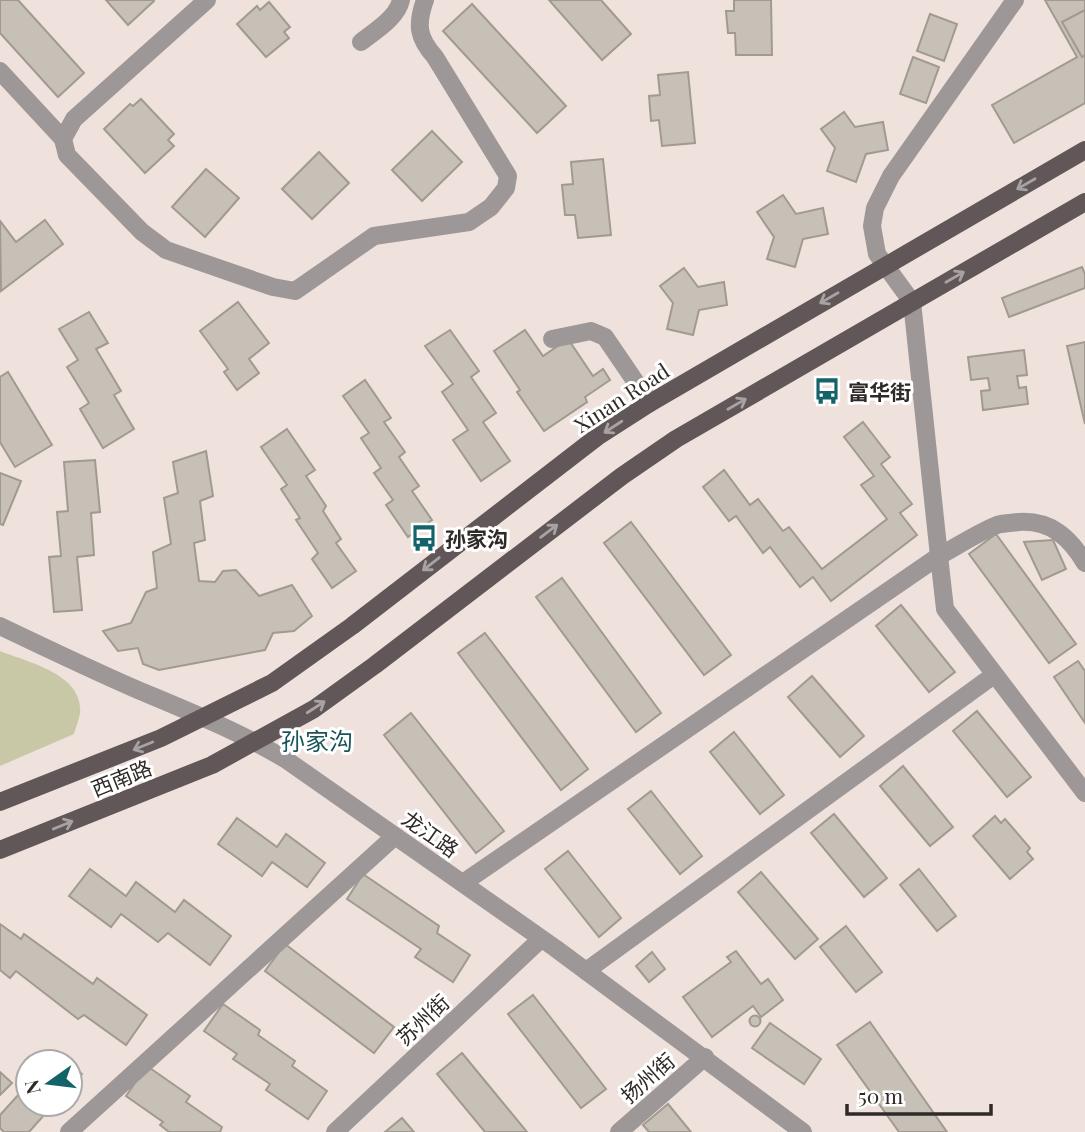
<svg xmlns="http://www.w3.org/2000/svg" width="1085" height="1132" viewBox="0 0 1085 1132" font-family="'Playfair Display','Noto Sans SC',serif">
<rect width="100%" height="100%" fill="#efe2dc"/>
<path fill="#c8c8a7" d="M0 651C27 662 84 674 80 713 79 720 76 727 74 734L0 766Z"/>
<g fill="#c7c0b6" stroke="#a19a91" stroke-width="2">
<path d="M0 0H18L84 73 58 97 0 33Z"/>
<path d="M106 0H153L154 1 128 25Z"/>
<path d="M549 0H601L631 34 602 60Z"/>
<path d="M734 0H771L772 55H736L735 33H728L726 11H734Z"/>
<path d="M1045 0H1085V103L1014 143 992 105 1077 57Z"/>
<path d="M269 2 290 27 284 32 289 38 266 57 237 24 257 6 260 10Z"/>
<path d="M472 4 566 106 537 133 443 31Z"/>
<path d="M1085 10V55L1082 57 1062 22Z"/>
<path d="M930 14 957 24 944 61 917 51Z"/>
<path d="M913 57 939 67 926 103 900 94Z"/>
<path d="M688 72 695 143 662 146 659 120 651 121 649 96 660 95 658 75Z"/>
<path d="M141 99 174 134 168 140 174 146 145 173 104 129 130 104 133 106Z"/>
<path d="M844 112 855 127 883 122 888 150 866 154 856 182 827 171 835 148 821 129Z"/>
<path d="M432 131 462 162 422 201 392 170Z"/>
<path d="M319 152 349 183 312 219 282 189Z"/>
<path d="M603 159 611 235 578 238 575 215H565L562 185 573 184 571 162Z"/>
<path d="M206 169 239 198 205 237 172 207Z"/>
<path d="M783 195 796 214 823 208 828 234 803 239 795 267 767 259 774 237 757 212Z"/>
<path d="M45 220 63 244 1 291 0 221 16 242Z"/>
<path d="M1082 267 1085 274V288L1009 317 1002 298Z"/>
<path d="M684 268 698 287 724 282 727 305 699 310 693 335 667 329 673 303 660 286Z"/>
<path d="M238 302 269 343 249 359 259 373 237 390 224 372 228 369 200 331Z"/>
<path d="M89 312 108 343 96 349 121 391 114 395 134 429 103 448 80 409 89 403 67 367 78 360 59 329Z"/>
<path d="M450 330 479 371 471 377 496 413 483 422 510 461 481 481 453 440 468 430 442 392 453 384 425 346Z"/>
<path d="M525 330 543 356 568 339 593 376 603 369 610 380 585 397 587 402 544 431 517 392 520 390 494 351Z"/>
<path d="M1085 342V424L1067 346Z"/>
<path d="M1024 350 1027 375 1017 376 1019 388 1026 387 1028 404 983 410 981 391 990 390 988 378 971 380 968 357Z"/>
<path d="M8 372 52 445 15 467 0 442V377Z"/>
<path d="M365 380 391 418 384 422 405 452 399 457 419 486 412 491 432 520 408 537 386 505 393 500 374 473 381 468 361 438 369 433 343 396Z"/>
<path d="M863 422 890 457 881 464 912 504 900 513 917 535 831 601 813 577 800 587 770 547 763 553 736 516 729 521 703 487 724 470 750 505 758 499 783 531 789 527 822 569 887 519 861 485 874 476 844 437Z"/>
<path d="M287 429 315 470 306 476 326 506 323 511 341 539 336 543 356 571 332 588 312 559 318 553 296 520 300 518 281 489 287 485 261 447Z"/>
<path d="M206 451 213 496 200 501 205 540 194 543 199 581 215 582 223 571 236 570 259 596 292 585 312 616 294 631 273 633 265 650 159 670 143 664 138 648 118 651 103 631 131 623 146 592 157 588 153 552 171 544 164 498 178 493 173 462Z"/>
<path d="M95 460 100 512 91 513 94 555 77 557 82 610 54 612 49 557 61 556 57 512 68 511 64 462Z"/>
<path d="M0 473 21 481 3 525 0 524Z"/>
<path d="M631 522 731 655 704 675 604 543Z"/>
<path d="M996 534 1076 644 1049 663 969 554Z"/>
<path d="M1053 540 1066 569 1042 580 1024 542Z"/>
<path d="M562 578 661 713 636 732 536 597Z"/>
<path d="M901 605 955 672 929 692 876 626Z"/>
<path d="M485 633 588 769 561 790 458 653Z"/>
<path d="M1078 661 1085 671V723L1054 677Z"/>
<path d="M812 676 864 736 840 757 788 697Z"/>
<path d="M977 711 1031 777 1007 797 953 731Z"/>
<path d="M411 713 504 831 476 853 384 735Z"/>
<path d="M734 732 784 795 760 814 710 752Z"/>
<path d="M903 766 953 827 930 846 880 786Z"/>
<path d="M651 791 702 856 680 874 628 809Z"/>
<path d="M834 814 887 878 864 897 811 833Z"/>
<path d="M995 816 1001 823 1005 819 1030 848 1027 852 1033 859 1010 879 973 836Z"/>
<path d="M237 818 277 847 286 834 325 863 307 887 272 862 262 876 218 844Z"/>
<path d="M568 851 621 918 599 937 545 869Z"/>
<path d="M90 869 126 896 136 882 175 912 184 900 231 936 210 965 168 933 158 942 121 914 111 927 69 896Z"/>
<path d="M919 869 956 916 937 931 900 885Z"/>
<path d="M761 872 818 939 795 959 738 892Z"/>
<path d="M363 874 439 926 437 933 470 955 453 982 415 957 421 949 347 899Z"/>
<path d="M0 924 21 939 24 934 93 984 97 978 147 1015 126 1045 84 1015 78 1019 16 971 10 978 0 970Z"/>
<path d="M846 926 882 972 856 992 820 947Z"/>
<path d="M285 944 394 1027 374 1053 265 971Z"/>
<path d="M736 951 761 984 768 979 783 1000 761 1017 753 1006 712 1037 683 997 731 962 727 957Z"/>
<path d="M652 952 665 969 649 982 636 966Z"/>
<path d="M533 995 606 1089 581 1108 508 1014Z"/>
<path d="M223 1004 260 1030 258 1035 295 1061 292 1066 327 1091 308 1119 266 1090 270 1084 233 1059 237 1054 204 1031Z"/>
<circle cx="755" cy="1021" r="5.5"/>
<path d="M870 1022 947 1132H899L837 1045Z"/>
<path d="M770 1023 821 1059 804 1084 752 1048Z"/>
<path d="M58 1052 69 1062H48Z"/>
<path d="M462 1053 527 1132H485L437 1074Z"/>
<path d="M70 1063 82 1074 70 1087Z"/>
<path d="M147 1066 190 1096 186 1102 222 1127 220 1132H169L160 1125 163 1122 126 1096Z"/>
<path d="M0 1072 12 1083 0 1095Z"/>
<path d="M28 1084V1104H54L29 1132H4L0 1128V1115Z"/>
<path d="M668 1104 691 1132H649L643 1125Z"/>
<path d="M402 1118 414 1132H385Z"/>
</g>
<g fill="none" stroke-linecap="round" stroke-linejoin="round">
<g stroke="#9d9797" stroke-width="18">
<path d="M207 0 74 119 63 139 67 155 142 232 166 250 273 287 295 291 374 236 469 222 491 207 506 188 508 176 435 57C418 38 416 25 425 0"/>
<path d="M1015 0 891 176 875 208 872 226 877 254 912 302 939 556C958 546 977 533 997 525 1004 523 1012 523 1019 522 1051 520 1070 538 1085 563"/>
<path d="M361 42C375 31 397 18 401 0"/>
<path d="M0 71 63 139"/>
<path d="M552 339 591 331 605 337 650 403"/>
<path d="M0 626C46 648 92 670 138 690 188 711 238 731 285 759L555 948 803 1132"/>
<path d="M463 883 939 556 945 609 1085 793"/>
<path d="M586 971 994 675"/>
<path d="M69 1132 395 836"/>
<path d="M335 1132 541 939"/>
<path d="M619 1132 705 1057"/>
</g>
<g stroke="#615758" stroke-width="18">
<path d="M0 802 161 738 272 683 352 626 597 437 650 403 1085 150"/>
<path d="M0 850 212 765 314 709 375 665 622 476 676 439 1085 202"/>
</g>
</g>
<defs><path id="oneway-shaft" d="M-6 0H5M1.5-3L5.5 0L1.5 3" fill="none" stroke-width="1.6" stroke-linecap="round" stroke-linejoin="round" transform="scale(1.75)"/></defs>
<g stroke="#a8a3a3">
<use href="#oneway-shaft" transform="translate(1026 184) rotate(150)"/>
<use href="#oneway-shaft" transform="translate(955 277) rotate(-30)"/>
<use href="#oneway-shaft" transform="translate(829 298) rotate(150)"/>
<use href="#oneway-shaft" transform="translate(737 404) rotate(-30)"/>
<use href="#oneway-shaft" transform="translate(613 427) rotate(147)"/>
<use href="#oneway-shaft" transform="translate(549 531) rotate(-37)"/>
<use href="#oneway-shaft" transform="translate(431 564) rotate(142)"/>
<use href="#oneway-shaft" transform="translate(316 707) rotate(-33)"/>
<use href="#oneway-shaft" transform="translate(143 746) rotate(158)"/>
<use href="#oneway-shaft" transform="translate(63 825) rotate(-22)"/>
</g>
<defs>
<symbol id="bus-bare" viewBox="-9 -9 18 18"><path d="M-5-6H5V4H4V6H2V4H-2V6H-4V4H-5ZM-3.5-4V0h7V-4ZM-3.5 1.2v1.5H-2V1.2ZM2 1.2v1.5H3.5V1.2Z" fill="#136369" stroke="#fff" stroke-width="2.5" paint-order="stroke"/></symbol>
</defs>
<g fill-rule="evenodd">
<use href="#bus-bare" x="808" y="372" width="38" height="38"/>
<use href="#bus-bare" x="405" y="519" width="38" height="38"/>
</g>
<g text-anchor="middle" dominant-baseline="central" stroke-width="6" stroke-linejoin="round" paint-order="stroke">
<g font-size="21" font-weight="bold" fill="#2f2a28" stroke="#fff" text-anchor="start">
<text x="848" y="391">富华街</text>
<text x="445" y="538">孙家沟</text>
</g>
<g font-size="21" fill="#2f2a28" stroke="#fff">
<text transform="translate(621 397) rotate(-33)">Xinan Road</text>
<text transform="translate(121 777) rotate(-22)">西南路</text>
<text transform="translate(431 833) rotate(35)">龙江路</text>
<text transform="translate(422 1019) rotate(-43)">苏州街</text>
<text transform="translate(647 1077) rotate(-41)">扬州街</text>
</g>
<g font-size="24" fill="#185459" stroke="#fff">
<text x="317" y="740">孙家沟</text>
</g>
</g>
<g transform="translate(49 1083) rotate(256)"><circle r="33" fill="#ffffff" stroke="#acaaa9" stroke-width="2"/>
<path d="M0-5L12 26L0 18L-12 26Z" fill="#136369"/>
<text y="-10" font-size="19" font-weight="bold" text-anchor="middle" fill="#2f2a28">N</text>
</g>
<path d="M847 1104v10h144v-10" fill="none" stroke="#2f2a28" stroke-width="3.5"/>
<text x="858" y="1104" font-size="21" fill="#2f2a28" stroke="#ffffff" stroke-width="5" paint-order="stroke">50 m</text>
</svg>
